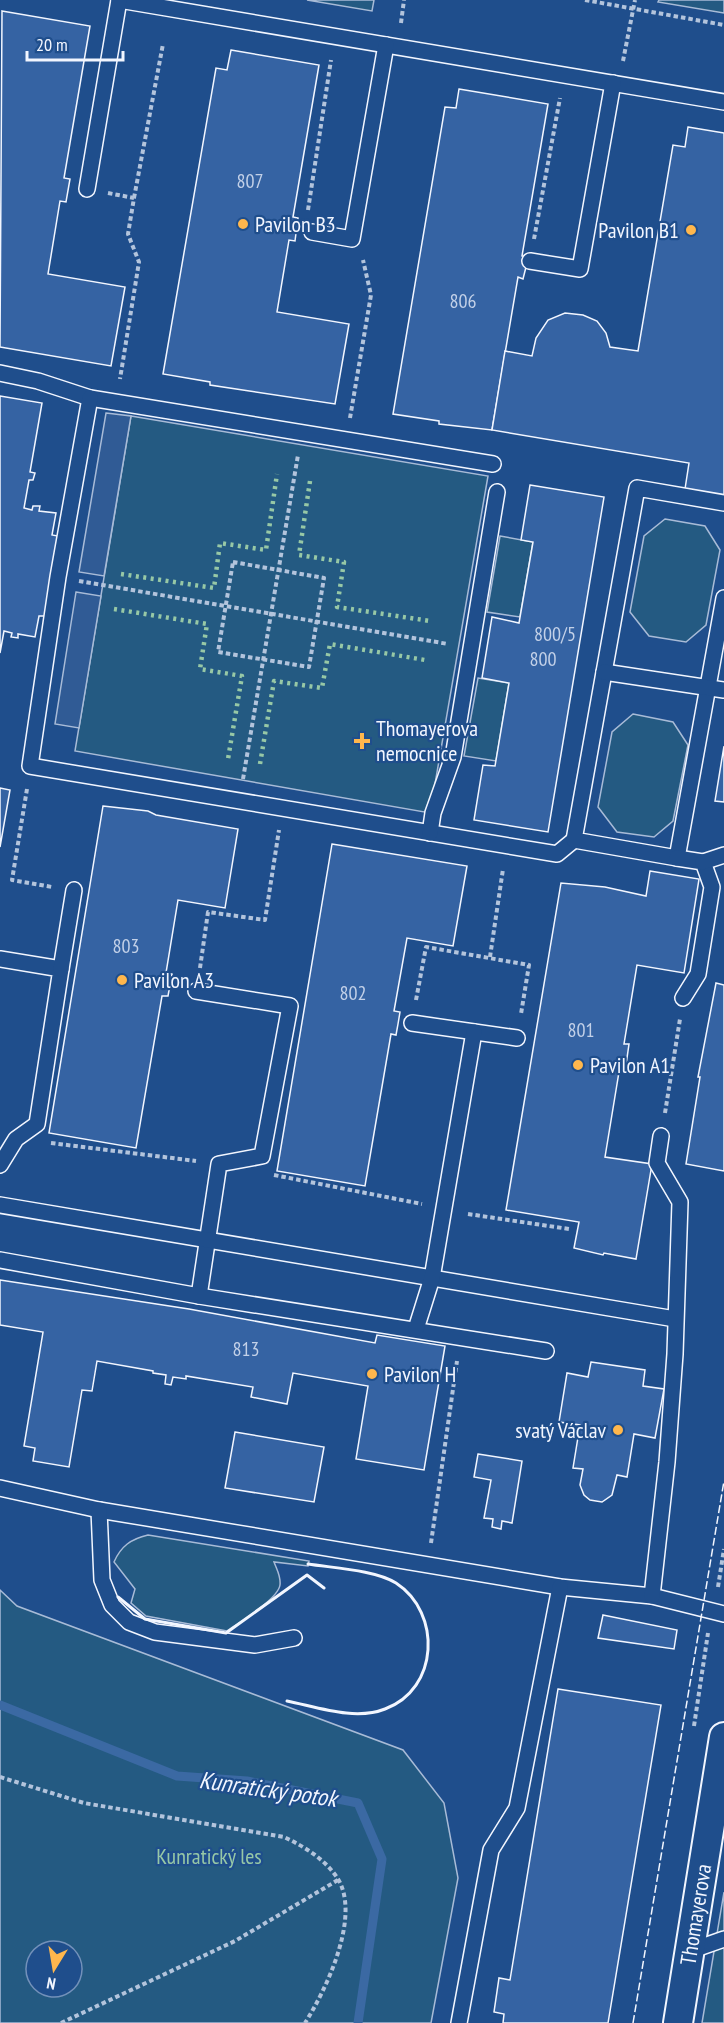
<svg xmlns="http://www.w3.org/2000/svg" width="724" height="2023" viewBox="0 0 724 2023" font-family="'PT Sans Narrow',sans-serif">
<rect width="100%" height="100%" fill="#1f4e8c"/>
<g fill="#245a82" stroke="#a8bbd7" stroke-width="1.5" fill-rule="evenodd">
<path d="M307 0H374L372 11Z"/>
<path d="M659 0H724V13L658 2Z"/>
<path d="M131 416 488 476 430 813 75 751Z"/>
<path d="M665 519 705 526 720 550 706 625 686 642 649 636 630 612 644 536Z"/>
<path d="M500 536 533 542 520 617 487 612Z"/>
<path d="M478 678 509 683 496 761 464 756Z"/>
<path d="M633 714 673 722 688 745 673 821 654 837 617 832 598 807 612 732Z"/>
<path d="M148 1535 309 1561 308 1566 274 1562C277 1570 281 1576 280 1585 278 1599 240 1622 227 1631L146 1616 131 1603 135 1589 114 1562C121 1546 131 1539 148 1535Z"/>
<path d="M0 1590 17 1606 403 1750 444 1803 458 1878 431 2023H0ZM36 1951H72V1987H36Z"/>
<path d="M724 1892V2023H702Z"/>
</g>
<g fill="#305b95" stroke="#a8bbd7" stroke-width="1.5">
<path d="M106 413 131 416 104 576 79 572Z"/>
<path d="M76 592 101 596 79 728 55 724Z"/>
</g>
<g fill="none" stroke-linecap="round" stroke-linejoin="round">
<path stroke="#3b69a3" stroke-width="9" d="M0 1705 177 1776 247 1781 358 1803 382 1859 358 2023"/>
</g>
<g fill="#3563a3" stroke="#f2f6ff" stroke-width="1.5">
<path d="M2 11 90 26 64 178 70 179 66 202 60 201 48 274 125 287 111 366 0 347Z"/>
<path d="M231 50 319 65 293 217 298 218 295 241 289 240 277 312 349 324 335 404 210 385V382L163 374 216 68 227 70Z"/>
<path d="M459 89 548 104 522 256 527 257 526 267 523 279 518 277 492 430 439 424V421L393 414 445 107 456 108Z"/>
<path d="M688 127 724 133V495L685 489 689 463 492 430 505 351 532 356 536 338 548 320 565 313 583 315 597 321 606 333 610 347 638 351 673 145 685 147Z"/>
<path d="M0 396 42 403 30 472 35 473 33 480H29L24 508 32 510 33 506H40L39 511 56 513 52 535 58 536 45 616H39L35 637 18 634V638L11 637 12 633 4 631 0 653Z"/>
<path d="M530 485 604 497 548 832 474 820 483 765 495 766 509 683 482 678 492 617 519 623 533 542 521 540Z"/>
<path d="M724 746V802L715 801Z"/>
<path d="M0 788 10 790 0 847Z"/>
<path d="M103 806 148 811 156 815 238 829 225 908 178 900 166 973 172 974 168 996H162L136 1148 49 1133Z"/>
<path d="M332 844 467 866 453 946 407 938 394 1011 400 1012 398 1024 396 1035 391 1034 365 1186 277 1171Z"/>
<path d="M650 871 699 879 684 973 637 965 624 1044H629L625 1072H619L605 1157 652 1164 636 1259 604 1253 603 1255 574 1248 579 1222 506 1210 561 883 605 887 646 896Z"/>
<path d="M716 983 724 985V1171L686 1164 700 1077H698Z"/>
<path d="M0 1280 189 1309 375 1343 377 1335 445 1346 424 1470 356 1459 368 1386 293 1373 287 1404 251 1397 253 1387 186 1376V1379L173 1377 171 1385 165 1384 166 1375 153 1373V1371L97 1361 92 1391 82 1390 69 1467 33 1461 35 1448 24 1446 43 1332 0 1325Z"/>
<path d="M591 1362 645 1370 643 1386 664 1389 655 1438 634 1434 627 1477 617 1475 612 1495 602 1502 590 1500 584 1495 580 1485 583 1469 573 1468 580 1425 559 1422 567 1373 588 1377Z"/>
<path d="M235 1432 324 1447 314 1502 225 1488Z"/>
<path d="M478 1454 522 1461 512 1523 502 1521 501 1529 492 1527 493 1519 484 1518 491 1480 474 1477Z"/>
<path d="M603 1615 677 1630 674 1649 598 1638Z"/>
<path d="M558 1689 661 1705 608 2023H503L504 2014 494 2012 499 1978 510 1980Z"/>
</g>
<g fill="none" stroke-linecap="round" stroke-linejoin="round">
<defs>
<g id="lane">
<path d="M119 0 724 102"/>
<path d="M87 189 119 0"/>
<path d="M312 232 352 239 386 45"/>
<path d="M530 261 580 269 613 83"/>
<path d="M0 373 38 381 90 398 493 464"/>
<path d="M90 398 58 577 30 766 557 854 574 840"/>
<path d="M724 503 637 488 574 840 677 858 724 598"/>
<path d="M604 672 724 690"/>
<path d="M430 833 433 813 453 757 497 492"/>
<path d="M677 858 703 862 712 887 698 974 683 998"/>
<path d="M703 862 724 855"/>
<path d="M0 959 61 969 37 1124 16 1139 0 1165"/>
<path d="M61 969 74 890"/>
<path d="M196 991 290 1006 262 1156 219 1164 199 1296"/>
<path d="M412 1023 517 1038"/>
<path d="M0 1205 675 1319"/>
<path d="M0 1260 199 1296 546 1351"/>
<path d="M416 1329 432 1278 474 1032"/>
<path d="M0 1488 99 1510 560 1587 652 1596 724 1614"/>
<path d="M99 1510 102 1580 112 1605 129 1622 155 1632 255 1645 294 1638"/>
<path d="M652 1596 667 1462 675 1354 680 1202 657 1163 661 1136"/>
<path d="M690 1951 724 1939"/>
<path d="M459 2023 491 1850 517 1808 560 1587"/>
</g>
<g id="street">
<path id="s1" d="M678 2023 724 1737"/>
</g>
</defs>
<use href="#lane" stroke="#f2f6ff" stroke-width="18"/>
<use href="#street" stroke="#f2f6ff" stroke-width="32"/>
<g stroke="#b3c4dc" stroke-width="4" stroke-dasharray="4.5 3" stroke-linecap="butt">
<path d="M585 0 724 25"/>
<path d="M401 23 404 0"/>
<path d="M623 61 635 0"/>
<path d="M108 193 134 198 128 234 139 262 120 379"/>
<path d="M134 198 163 44"/>
<path d="M308 210 331 60"/>
<path d="M534 239 560 98"/>
<path d="M350 418 371 295 363 260"/>
<path d="M233 562 324 578 309 667 218 652Z"/>
<path d="M79 581 448 644"/>
<path d="M243 779 298 455"/>
<path d="M27 789 12 880 52 887"/>
<path d="M490 957 503 869"/>
<path d="M200 968 208 912 265 920 279 830"/>
<path d="M416 1000 426 947 529 965 521 1014"/>
<path d="M665 1113 680 1019"/>
<path d="M51 1143 196 1161"/>
<path d="M274 1175 422 1204"/>
<path d="M468 1214 569 1229"/>
<path d="M431 1543 457 1361"/>
<path d="M718 1587 724 1549"/>
<path d="M694 1726 708 1633"/>
<path d="M0 1777 84 1803 284 1837C305 1847 325 1859 338 1879 361 1917 326 1990 305 2023"/>
<path d="M61 2023 235 1941 338 1880"/>
</g>
<use href="#lane" stroke="#1f4e8c" stroke-width="15"/>
<use href="#street" stroke="#1f4e8c" stroke-width="28"/>
<g stroke="#97c8a6" stroke-width="4.5" stroke-dasharray="3 4.5" stroke-linecap="butt">
<path d="M310 481 299 555 344 562 337 607 430 621"/>
<path d="M121 574 214 588 220 543 266 550 277 474"/>
<path d="M114 609 207 624 200 669 242 676 228 759"/>
<path d="M260 764 274 681 322 688 330 644 425 660"/>
</g>
<path stroke="#f2f6ff" stroke-width="1.5" stroke-dasharray="8 3" stroke-linecap="butt" d="M633 2023 724 1481"/>
<g stroke="#f2f6ff" stroke-width="3">
<path d="M118 1597 145 1619 226 1633 307 1575 324 1588"/>
<path d="M287 1701C317 1707 355 1721 385 1709 439 1689 442 1613 396 1583 376 1570 333 1568 308 1564"/>
</g>
</g>
<g fill="#ffb74d" stroke="#1f4e8c" stroke-width="2">
<circle cx="243" cy="224" r="6"/>
<circle cx="691" cy="230" r="6"/>
<path d="M359 732h6v6h6v6h-6v6h-6v-6h-6v-6h6z"/>
<circle cx="122" cy="980" r="6"/>
<circle cx="578" cy="1065" r="6"/>
<circle cx="372" cy="1374" r="6"/>
<circle cx="618" cy="1430" r="6"/>
</g>
<g text-anchor="middle" dominant-baseline="central" stroke-width="4.5" stroke-linejoin="round" paint-order="stroke">
<g font-size="20" fill="#c3d1e8">
<text x="250" y="181">807</text>
<text x="463" y="301">806</text>
<text x="555" y="634">800/5</text>
<text x="543" y="659">800</text>
<text x="126" y="946">803</text>
<text x="353" y="993">802</text>
<text x="581" y="1030">801</text>
<text x="246" y="1349">813</text>
</g>
<g font-size="22" fill="#f2f6ff" stroke="#1f4e8c" text-anchor="start">
<text x="255" y="224">Pavilon B3</text>
<text x="679" y="230" text-anchor="end">Pavilon B1</text>
<text x="376" y="728">Thomayerova<tspan x="376" dy="25">nemocnice</tspan></text>
<text x="134" y="980">Pavilon A3</text>
<text x="590" y="1065">Pavilon A1</text>
<text x="384" y="1374">Pavilon H</text>
<text x="606" y="1430" text-anchor="end">svatý Václav</text>
</g>
<g font-size="22" fill="#97c8a6" stroke="#1f4e8c">
<text x="209" y="1856">Kunratický les</text>
</g>
<g font-size="22" fill="#f2f6ff" stroke="#1f4e8c">
<text stroke="none"><textPath href="#s1" startOffset="110">Thomayerova</textPath></text>
</g>
<g font-size="24" font-style="italic" fill="#f2f6ff" stroke="#1f4e8c">
<text transform="translate(268 1789) rotate(8)">Kunratický potok</text>
</g>
</g>
<g transform="translate(54 1969) rotate(191)"><circle r="28" fill="#1f4e8c" stroke="#7391ba" stroke-width="1.5"/>
<path d="M0-4.5L10 22L0 15L-10 22Z" fill="#ffb74d"/>
<text y="-9" font-size="16" font-weight="bold" text-anchor="middle" fill="#f2f6ff">N</text>
</g>
<path d="M27 51v9h96v-9" fill="none" stroke="#f2f6ff" stroke-width="3"/>
<text x="36" y="51" font-size="18" fill="#f2f6ff" stroke="#1f4e8c" stroke-width="4.5" paint-order="stroke">20 m</text>
</svg>
